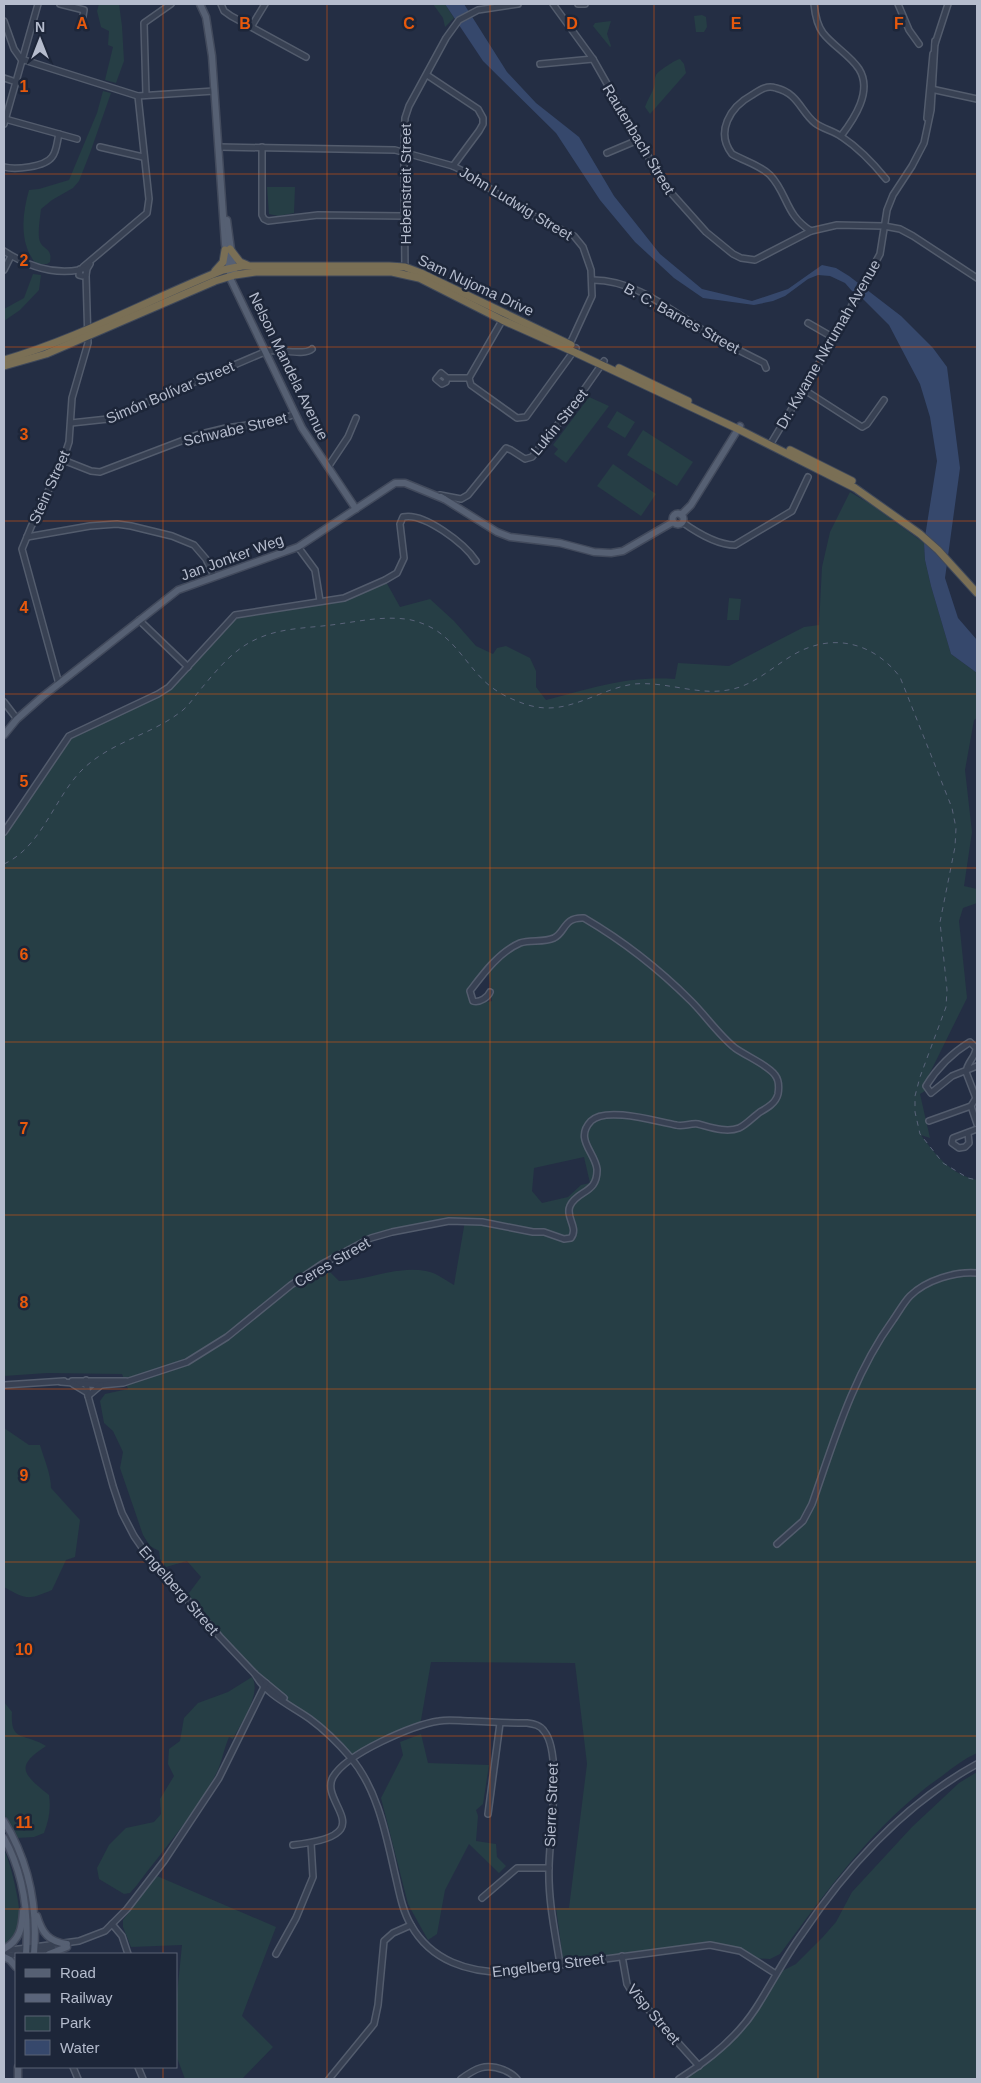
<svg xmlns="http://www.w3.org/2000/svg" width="981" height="2083" viewBox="0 0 981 2083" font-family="Helvetica,sans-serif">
<rect width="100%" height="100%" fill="#242e44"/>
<g fill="#263e45" fill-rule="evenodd">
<path d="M99 4H119L122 26 124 61 116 83 105 80 113 47 108 45 109 31 101 27 97 11Z"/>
<path d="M433 4H445L454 18 445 27 443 18Z"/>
<path d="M702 15 706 17 707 27 704 32H696L694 16Z"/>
<path d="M611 21 607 34 611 46 610 47 593 26 595 23Z"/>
<path d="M680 59 684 64 686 73 650 114 645 107C647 100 652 94 654 87 655 83 654 79 656 75 658 71 675 60 680 59Z"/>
<path d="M103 91 111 93 90 153 79 181 73 188 52 200 41 209C40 218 38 229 39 238 41 251 53 246 50 262L47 264H36C19 243 22 215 29 190L39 189 69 180 97 113Z"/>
<path d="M267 187H295L294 213 278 216 269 214Z"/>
<path d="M33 274 41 275 39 290 20 310 4 321V309L24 298Z"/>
<path d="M589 397 609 406 566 463 554 454 558 449 553 445Z"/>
<path d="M617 411 635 422 625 438 607 427Z"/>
<path d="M643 430 693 462 677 486 627 455Z"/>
<path d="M613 464 656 494 641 516 597 486Z"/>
<path d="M850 492 872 505 924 543 925 560 931 586 951 654 977 673V718L974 720 965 770 972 832 964 886 977 889V903L963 908 959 921 967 998 924 1085 925 1091 920 1094 930 1138 921 1135C936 1156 951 1174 977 1180V1753C964 1759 953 1767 942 1776 875 1822 828 1890 780 1954L770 1959 752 1958 740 1951 710 1945 571 1962 563 1959 556 1908H569L587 1764 575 1663 431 1662 420 1726 352 1759C325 1731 293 1709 265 1682 238 1655 213 1625 186 1597L201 1577 187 1561 166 1567 160 1559 159 1551 150 1546 143 1535 120 1468 123 1452 113 1431 104 1423 100 1401 105 1394 128 1389 122 1374 47 1373 4 1376V832L66 740 169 687 231 618 344 598 385 580 400 607 430 599 454 621 476 646 493 654 497 648 506 646 530 658 536 671V687L546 700C593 688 626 676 675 679L678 663 729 666 804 627 819 625 822 567 830 532ZM487 970C491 981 490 990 492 1001L473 1004 469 999 468 990ZM584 1157 590 1183 581 1185 568 1197 542 1203 532 1191 534 1168ZM449 1221H465L454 1285C445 1280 437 1273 426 1271 397 1265 367 1281 339 1281L322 1264 385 1233Z"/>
<path d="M729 598 741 599 739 620H727Z"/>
<path d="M4 1428 29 1445H40C44 1459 51 1474 51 1488L80 1520 75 1557 66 1560 52 1590C28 1600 27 1600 4 1587Z"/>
<path d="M252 1677C262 1693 241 1723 233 1739L229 1737C223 1751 222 1763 215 1776 194 1815 163 1850 137 1885L130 1893 124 1894 99 1879 97 1868 109 1845 126 1828 154 1822 161 1814 160 1799 174 1776 168 1764 169 1749 180 1741 184 1718 198 1703 228 1692Z"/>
<path d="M4 1702 12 1712C10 1743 24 1732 46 1746 14 1767 23 1774 49 1795 51 1809 49 1820 44 1833L34 1837 17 1838 4 1815Z"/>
<path d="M421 1734 428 1763 489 1765 483 1804 476 1810 478 1816 476 1841 496 1844 497 1857 506 1866 499 1873 469 1844 445 1890 437 1934 428 1940 408 1904 381 1798 403 1755 400 1742Z"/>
<path d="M977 1772V2079H679L699 2066 744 2024 776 1974 796 1964 822 1938 836 1922 852 1892 912 1827 959 1783Z"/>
<path d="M4 1850C11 1863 23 1913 19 1927 16 1934 9 1940 4 1945Z"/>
<path d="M157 1876 276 1927 242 2016 273 2047 242 2079H185L176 2055V2004L182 1945 131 1947 123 1927V1920Z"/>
</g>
<path fill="#36486c" d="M445 4H464L507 72 536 103 579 137 614 196 660 254 702 289 752 301 788 289 822 265 836 268 849 276 901 316 933 348 947 367 960 468 945 578 958 618 977 640V673L951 654 931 586 925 560 924 543 937 461 930 417 920 384 889 325 859 295 852 291 845 283 830 276 818 275 808 279 785 296 773 301 754 305 703 298 674 278 635 242 600 200 556 133 483 61Z"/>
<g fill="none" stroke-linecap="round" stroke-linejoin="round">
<defs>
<g id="minor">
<path d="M60 4 84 10 83 16"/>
<path d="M221 4 224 11 231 16 306 57"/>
<path d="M553 4 593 59 665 186 706 232 733 254 741 258 755 260 811 231 837 225 884 226 900 229 913 236 977 278"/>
<path d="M578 4H585"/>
<path d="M814 4C815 14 817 25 823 33 833 46 850 55 859 69 873 91 854 119 841 136"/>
<path d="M898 4 909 30 919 44"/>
<path d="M4 21 14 49 21 59 138 96 214 91"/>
<path d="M251 27 265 4"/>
<path d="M935 44 948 4"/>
<path d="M540 64 593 59"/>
<path d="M427 75 478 109 483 118V124L479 131 453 166"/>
<path d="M4 78 16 82"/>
<path d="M931 89 977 99"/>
<path d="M146 95 144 23 171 4"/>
<path d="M927 118 933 54"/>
<path d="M5 119 77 139"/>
<path d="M4 124 38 4"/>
<path d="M100 147 143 157"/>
<path d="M219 147 395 150 453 166 471 175 514 206 574 236 583 247 591 270 592 296 569 346"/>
<path d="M262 147V215L264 219 268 221 318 215 404 216"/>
<path d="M607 153 638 140"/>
<path d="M4 167C15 170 45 167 52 157 57 151 57 141 59 134"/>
<path d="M811 231C785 215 788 194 770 175 760 165 744 161 732 154 715 132 730 107 752 95 760 90 766 85 776 88 798 93 801 112 815 123 823 129 834 131 842 137 860 149 873 163 886 179"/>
<path d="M4 251C27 266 51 275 79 270"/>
<path d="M83 267 147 213 149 199 138 96"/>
<path d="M87 269H80L79 275 83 276 86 275 87 269 90 264"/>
<path d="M4 270 11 256"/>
<path d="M405 274 404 151 405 118 409 106 446 38 459 20 478 10 518 4"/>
<path d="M593 280C636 280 671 311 706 332 725 344 745 353 764 363L766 368"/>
<path d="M503 319 469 378 471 385 517 418 526 417 576 348"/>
<path d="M808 323 834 338"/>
<path d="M447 378 446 382 442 384 436 379 441 373 447 378H469"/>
<path d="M803 389 862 427 867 424 884 400"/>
<path d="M71 423 108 419 267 351C279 349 305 356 312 349"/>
<path d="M770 445 834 338 880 254 887 210 893 195 912 166 924 143 931 110 935 41"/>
<path d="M63 460 91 471 100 472 197 435 226 428 277 421 295 414"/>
<path d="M328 467 348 437 356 418"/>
<path d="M440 495 461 499 468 495 506 448 511 450 525 459 532 457 574 404 604 361"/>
<path d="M682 522C696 532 718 545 735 545L792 511 808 477"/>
<path d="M27 537 90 526 117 524 131 526 172 536 194 545 206 559 214 576"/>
<path d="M298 547 315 570 320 601"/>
<path d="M139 620 188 667"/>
<path d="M59 684 22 549 31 527 63 460 69 442 72 398 88 343 86 275"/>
<path d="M4 702 17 719"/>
<path d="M4 832 69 736 158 694 169 687 235 615 344 598 385 580 397 573 404 558 400 524 403 517C424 512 465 544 476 561"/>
<path d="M976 1098 966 1072C967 1062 976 1057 976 1048L970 1042C952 1053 937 1068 926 1086L931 1093 952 1076 977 1066"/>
<path d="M971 1106 977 1124"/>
<path d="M929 1121 971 1106 976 1098"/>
<path d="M968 1133 969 1143 965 1147 959 1148 952 1143 953 1138 977 1129"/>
<path d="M86 1380 88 1396 113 1486 122 1513 134 1536 145 1552 220 1637 255 1674 284 1698"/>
<path d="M72 1381H126"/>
<path d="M61 1382 101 1385 123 1383 187 1362 227 1337 291 1285 322 1264 371 1238 392 1232 449 1221 482 1222 533 1232H544L564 1239 571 1238C579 1228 565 1217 570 1206 577 1190 598 1194 597 1169 595 1152 574 1139 591 1121 606 1106 658 1122 676 1125 683 1127 690 1123 698 1124 710 1127 726 1133 739 1128 746 1125 753 1117 760 1112 767 1108 776 1103 778 1094 779 1088 779 1080 775 1075 768 1065 746 1056 735 1048 719 1035 706 1016 691 1001 658 968 625 942 584 918 563 917 566 932 554 938 543 943 530 939 520 943 499 952 483 974 470 991L473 1001C480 1003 488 997 490 992"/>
<path d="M73 1384 88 1393"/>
<path d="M4 1385 64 1381"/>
<path d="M88 1396 101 1385"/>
<path d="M777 1544 803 1521 812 1504C834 1441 853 1375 893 1320 898 1313 904 1302 910 1296 926 1280 956 1271 977 1273"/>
<path d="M255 1674C266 1695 292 1706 310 1719 325 1730 339 1744 351 1758 378 1790 386 1835 395 1874 399 1891 402 1910 411 1925 431 1961 469 1973 508 1972L710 1945 740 1951 776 1974"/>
<path d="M488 1814 500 1723"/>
<path d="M293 1845C385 1835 318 1803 333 1777 347 1753 413 1725 439 1721 449 1719 460 1721 470 1721 489 1722 508 1723 527 1723 534 1724 540 1725 544 1731 563 1753 549 1837 549 1868 548 1900 555 1932 560 1964"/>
<path d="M482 1898 517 1868H549"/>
<path d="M112 1924 122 1936 128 1954"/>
<path d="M4 1951 79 1941 105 1931 127 1909 164 1861 219 1778 266 1683"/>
<path d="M276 1954 296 1918 313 1877 311 1843"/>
<path d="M4 1956 53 1949"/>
<path d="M622 1956 627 1984 630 1989 699 2066"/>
<path d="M73 2067 78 2079"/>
<path d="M138 2067 143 2079"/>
<path d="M329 2079 374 2024 378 2005 384 1941 393 1933 411 1925"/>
<path d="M461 2079C476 2068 485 2063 504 2070 510 2073 513 2074 517 2079"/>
<path d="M679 2079C709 2060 737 2038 756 2008 772 1983 785 1957 802 1934 847 1867 906 1803 977 1764"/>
</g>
<g id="major">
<path d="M200 4 206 17 212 56 225 244 231 280 302 428 356 509"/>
<path d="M227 220 234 272"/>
<path d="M441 497 497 532 510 537 560 543 594 552 611 553 623 551 673 522"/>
<circle cx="678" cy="519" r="5.5"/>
<path d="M681 515 691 505 740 426"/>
<path d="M4 735 17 719 42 697 178 590 298 547 395 483H405L444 499"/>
<path d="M4 1821C29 1862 38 1906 34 1954"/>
<path d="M4 1838C24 1874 29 1913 26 1954"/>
<path d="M37 1916C42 1933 49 1942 67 1944"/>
<path d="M4 1949C20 1940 22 1928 23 1911"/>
<path d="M49 1954 67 1947"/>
<path d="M4 1957 10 1960 16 1967"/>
<path d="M18 2067V2079"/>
</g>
<g id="highway">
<path d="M230 249 240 262 247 265"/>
<path d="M215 271 223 262 225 250"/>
<path d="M4 360C80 338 150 299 223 270L242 266H389L405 267 421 273 571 345"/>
<path d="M4 366 46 354 215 281 235 275 256 272H392L419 278 502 320 574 352 738 429 855 488 920 534 938 550 977 593"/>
<path d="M619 368 688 401"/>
<path d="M790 450 852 481"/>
</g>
</defs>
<use href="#minor" stroke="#535c6d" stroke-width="8"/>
<use href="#major" stroke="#424a5c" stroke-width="9"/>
<use href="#highway" stroke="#40495a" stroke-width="9"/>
<use href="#minor" stroke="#384153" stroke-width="5"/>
<use href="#major" stroke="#566073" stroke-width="6"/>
<use href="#highway" stroke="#7a6f55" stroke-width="7"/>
<path stroke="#5a647a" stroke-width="1" stroke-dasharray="5 5" stroke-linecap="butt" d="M4 864C41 847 53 801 80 772 110 741 151 736 183 710 190 704 195 696 200 690 217 670 234 648 259 638 281 628 308 628 331 625 356 622 380 616 405 619 415 620 425 624 434 629 459 644 471 673 494 689 501 694 509 698 517 701 526 705 537 708 548 708 577 708 605 688 634 684 668 681 699 697 733 689 755 684 774 666 793 655 832 632 873 642 900 677L952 808 956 828 955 847 940 922 947 990 946 1007 920 1077 915 1096V1112L920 1134 943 1163 968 1178 977 1180"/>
</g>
<path fill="none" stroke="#e8590c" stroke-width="1" stroke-opacity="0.55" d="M163 4V1954M327 4V2079M490 4V2079M654 4V2079M818 4V2079M4 174H977M4 347H977M4 521H977M4 694H977M4 868H977M4 1042H977M4 1215H977M4 1389H977M4 1562H977M4 1736H977M4 1909H977M163 2067V2079"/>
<g text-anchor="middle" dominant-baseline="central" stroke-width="5" stroke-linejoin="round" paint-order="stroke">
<g font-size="15" fill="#b5bccd" stroke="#1d2639">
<text transform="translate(639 139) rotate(59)">Rautenbach Street</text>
<text transform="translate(405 184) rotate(-90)">Hebenstreit Street</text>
<text transform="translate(516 203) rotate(31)">John Ludwig Street</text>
<text transform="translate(476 285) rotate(25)">Sam Nujoma Drive</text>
<text transform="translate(682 318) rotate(29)">B. C. Barnes Street</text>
<text transform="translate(828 344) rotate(-60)">Dr. Kwame Nkrumah Avenue</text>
<text transform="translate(289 366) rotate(64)">Nelson Mandela Avenue</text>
<text transform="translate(170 392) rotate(-23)">Simón Bolívar Street</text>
<text transform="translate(559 422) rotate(-51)">Lukin Street</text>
<text transform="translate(235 429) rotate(-13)">Schwabe Street</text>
<text transform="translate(49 487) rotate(-66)">Stein Street</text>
<text transform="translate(232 557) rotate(-20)">Jan Jonker Weg</text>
<text transform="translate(332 1262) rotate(-30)">Ceres Street</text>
<text transform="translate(179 1590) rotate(49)">Engelberg Street</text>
<text transform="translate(551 1805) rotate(-88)">Sierre Street</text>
<text transform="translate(548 1965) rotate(-7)">Engelberg Street</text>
<text transform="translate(654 2014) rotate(50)">Visp Street</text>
</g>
</g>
<g font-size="16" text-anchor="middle" font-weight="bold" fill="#e8590c" stroke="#1d2639" stroke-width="5" stroke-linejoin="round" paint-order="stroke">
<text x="82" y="29">A</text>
<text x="245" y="29">B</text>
<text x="409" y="29">C</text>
<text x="572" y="29">D</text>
<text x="736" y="29">E</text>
<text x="899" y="29">F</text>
<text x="24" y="92">1</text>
<text x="24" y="266">2</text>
<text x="24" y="440">3</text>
<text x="24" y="613">4</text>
<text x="24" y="787">5</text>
<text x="24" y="960">6</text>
<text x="24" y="1134">7</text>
<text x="24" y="1308">8</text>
<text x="24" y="1481">9</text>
<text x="24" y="1655">10</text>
<text x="24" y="1828">11</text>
</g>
<rect width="981" height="2083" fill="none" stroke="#b5bccd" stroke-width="10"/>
<rect x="15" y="1953" width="162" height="115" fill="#1d2639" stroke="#5a6274"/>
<rect x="25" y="1969" width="25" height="8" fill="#566073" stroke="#5a6274"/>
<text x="60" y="1978" font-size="15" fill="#b5bccd">Road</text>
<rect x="25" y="1994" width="25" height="8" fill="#5a647a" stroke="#5a6274"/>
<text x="60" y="2003" font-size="15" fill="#b5bccd">Railway</text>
<rect x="25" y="2016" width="25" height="15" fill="#263e45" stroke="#5a6274"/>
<text x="60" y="2028" font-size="15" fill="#b5bccd">Park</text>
<rect x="25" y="2040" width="25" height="15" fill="#36486c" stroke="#5a6274"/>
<text x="60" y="2053" font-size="15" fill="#b5bccd">Water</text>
<g transform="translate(40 40)" stroke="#1d2639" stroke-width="4" paint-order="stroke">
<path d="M0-4L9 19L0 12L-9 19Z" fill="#b5bccd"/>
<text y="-8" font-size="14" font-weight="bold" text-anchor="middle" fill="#b5bccd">N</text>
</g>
</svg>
